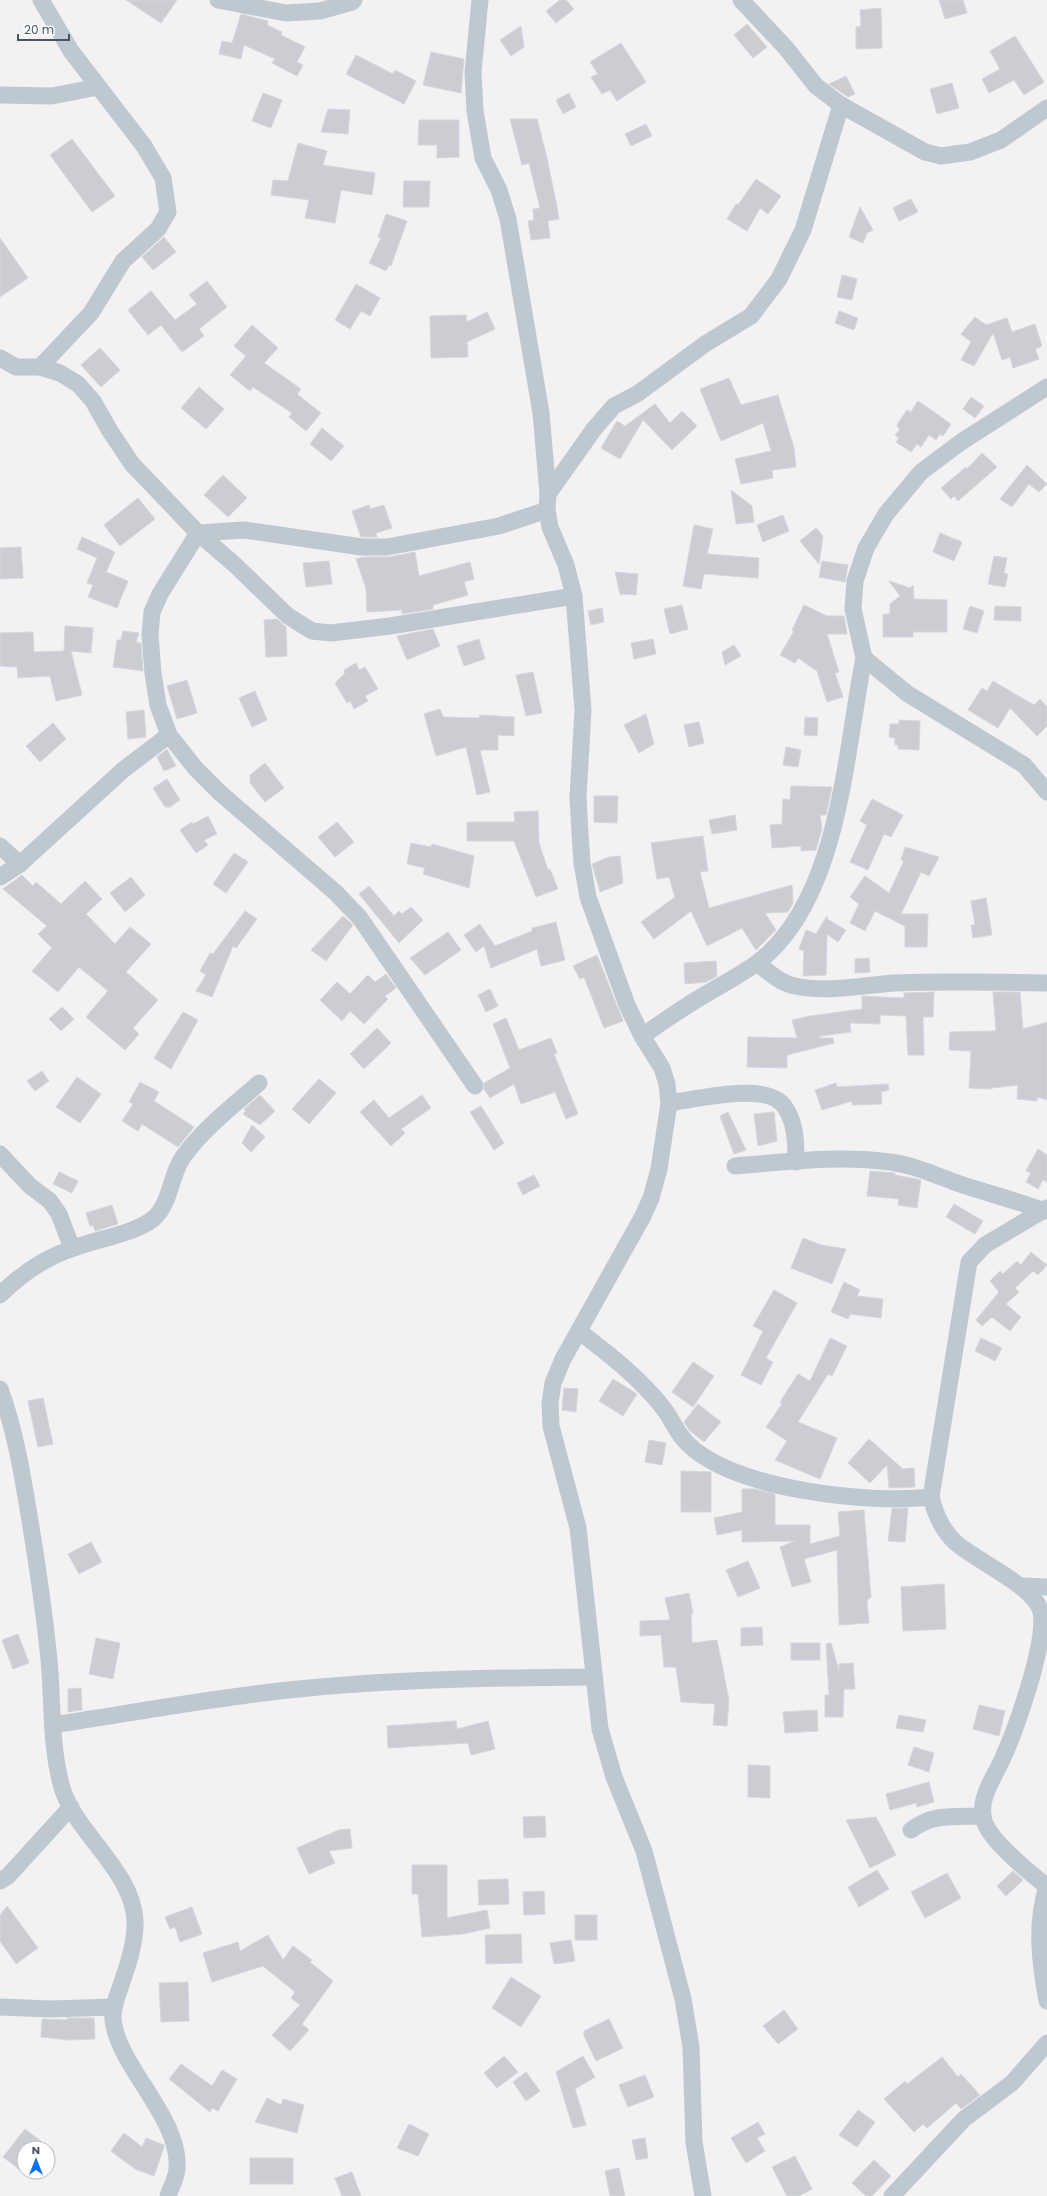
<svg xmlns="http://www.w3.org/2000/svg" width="1047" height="2196" viewBox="0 0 1047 2196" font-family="Poppins,sans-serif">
<rect width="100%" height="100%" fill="#f3f1f1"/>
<g fill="#cbcdd3" stroke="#d5d7dd">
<path d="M126 0H177L161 23Z"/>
<path d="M560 0H566L574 9 556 23 546 11Z"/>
<path d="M939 0H963L967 13 945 19Z"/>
<path d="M881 8 882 48 856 49V27L861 26 860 10Z"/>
<path d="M241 14 268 21 267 25 282 32 281 35 305 47 297 62 303 65 297 76 272 63 275 59 244 45 241 59 219 54 222 41 232 43Z"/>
<path d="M747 24 767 47 753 58 734 35Z"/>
<path d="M521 26 524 47 511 56 500 40Z"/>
<path d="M1015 36 1044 82 1024 95 1014 80 989 93 982 79 1000 69 990 51Z"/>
<path d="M621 43 646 82 617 101 610 90 602 94 591 77 598 74 590 62Z"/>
<path d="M431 52 464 59 461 93 423 85Z"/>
<path d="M356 55 393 74 395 70 416 81 404 104 346 74Z"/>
<path d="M846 76 855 94 848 97 829 84Z"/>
<path d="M952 83 959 108 937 114 930 89Z"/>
<path d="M263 93 282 100 271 128 252 121Z"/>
<path d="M569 93 576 107 563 114 556 100Z"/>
<path d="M328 109 350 110 348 134 321 132Z"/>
<path d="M510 119H537L547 158 558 212 559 219 548 221 550 238 531 240 528 221 534 220 533 209 540 208 529 163 522 165Z"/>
<path d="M419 120H459V157L437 158V145H418Z"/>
<path d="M646 124 652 136 631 146 625 134Z"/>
<path d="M72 139 115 196 92 212 50 155Z"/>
<path d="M298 143 327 151 323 165 375 173 372 195 341 190 335 223 305 218 309 200 271 195 273 180 288 181Z"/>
<path d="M756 179 781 196 768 214 760 208 747 231 727 219 736 204 738 205Z"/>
<path d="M404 181H430L429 207H403Z"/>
<path d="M911 199 918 212 899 221 893 208Z"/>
<path d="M860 207 873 230 867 233 863 243 849 237Z"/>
<path d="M386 214 407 221 391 266 389 265 386 271 369 263 381 238 378 237Z"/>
<path d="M164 237 176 252 153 270 142 257Z"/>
<path d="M0 238 28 278 0 297Z"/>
<path d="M842 275 857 279 852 300 837 297Z"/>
<path d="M207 281 227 307 199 329 204 336 182 352 161 325 148 335 128 310 151 291 175 320 197 304 189 295Z"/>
<path d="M356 284 380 298 370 316 361 311 350 329 335 320Z"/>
<path d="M839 311 858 318 854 330 835 323Z"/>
<path d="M487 312 495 329 467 342 468 357 431 358 430 316 466 315 467 322Z"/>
<path d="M975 317 986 325 1007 318 1012 332 1035 324 1042 346 1035 349 1039 359 1013 368 1010 357 1002 360 993 333 974 366 961 360 971 342 961 334Z"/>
<path d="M252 325 278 348 264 363 301 389 297 394 321 413 306 431 289 417 292 413 253 387 250 391 230 375 246 356 234 346Z"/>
<path d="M100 348 120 370 101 387 81 365Z"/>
<path d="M729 378 741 405 778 395 794 448 796 467 772 470 773 478 741 484 735 459 771 451 763 423 721 441 700 389Z"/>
<path d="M199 387 224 409 206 429 181 408Z"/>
<path d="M971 397 984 406 975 418 963 409Z"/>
<path d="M918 401 951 424 943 436 940 434 936 440 929 435 921 447 917 444 911 452 896 442 899 438 895 435 900 429 897 427 898 423 907 410 911 412Z"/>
<path d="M655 404 670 423 682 411 697 426 672 450 643 420 620 459 601 448 617 421 625 426Z"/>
<path d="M322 428 344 446 331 461 310 444Z"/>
<path d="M982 453 997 467 958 501 954 496 951 499 941 488 966 467 967 469Z"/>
<path d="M1027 465 1047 484 1039 492 1029 484 1012 507 1000 499Z"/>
<path d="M223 475 247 498 228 517 204 495Z"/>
<path d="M731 490 752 506 754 522 736 524Z"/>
<path d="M138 498 155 519 120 546 104 525Z"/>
<path d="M369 505 370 509 384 505 392 528 376 533 377 537H361L352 511Z"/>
<path d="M783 515 789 531 763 542 757 525Z"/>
<path d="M694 525 713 529 707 554 759 558 758 578 704 574 701 589 683 586Z"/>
<path d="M816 528 823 536 819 564 800 541Z"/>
<path d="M940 533 962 542 954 561 933 552Z"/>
<path d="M82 537 115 552 106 572 128 581 117 608 88 597 93 585 87 583 97 558 77 549Z"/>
<path d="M21 547 23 578 0 579V548Z"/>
<path d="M415 552 419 576 470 562 474 579 464 582 468 595 433 605V609L402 614V610L367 612 366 588 356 559 363 557H389Z"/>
<path d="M994 556 1007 558 1004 573 1008 574 1005 587 988 584Z"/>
<path d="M329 561 332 584 306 587 303 563Z"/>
<path d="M822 561 848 565 845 582 819 577Z"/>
<path d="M615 572 638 574 636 595 620 594Z"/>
<path d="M889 581 910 588 913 585 914 599 947 600V632H913V637H883V614H890V604L900 596Z"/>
<path d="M682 605 688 629 670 634 664 609Z"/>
<path d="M804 605 827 616H844L847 634H827L839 672 835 673 843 697 827 702 817 671 798 658 795 663 780 655 794 631 792 630Z"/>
<path d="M970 606 984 611 977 633 963 629Z"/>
<path d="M995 606 1021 607V621L994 620Z"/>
<path d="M602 608 604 622 591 625 588 611Z"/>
<path d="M277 619 286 627 287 656 266 657 264 620Z"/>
<path d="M65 626 93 628 91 653 71 651 82 695 56 701 50 676 18 678 17 667 0 666V633L33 632 34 652 64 651Z"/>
<path d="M433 629 440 646 407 660 397 636Z"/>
<path d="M123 631 139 633 136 642 141 643 143 671 113 667 117 640H121Z"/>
<path d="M479 639 485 659 464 666 457 646Z"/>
<path d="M653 639 656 654 634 659 631 643Z"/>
<path d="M734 645 741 656 725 665 722 652Z"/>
<path d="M356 663 359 670 365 667 378 689 365 696 368 701 354 709 350 701 347 703 335 683 345 673 344 670Z"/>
<path d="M533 672 542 713 526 716 516 675Z"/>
<path d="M187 680 197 713 177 719 167 686Z"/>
<path d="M993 681 1034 705 1040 699 1047 707V726L1037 736 1010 708 998 728 968 710 982 688 987 691Z"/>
<path d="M255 691 267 720 252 727 239 698Z"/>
<path d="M440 709 443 717 480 718 479 715 514 717V736L498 735V750H480L490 792 477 795 466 747 436 756 424 714Z"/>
<path d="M144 710 146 737 128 739 126 712Z"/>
<path d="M646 714 654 744 639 753 624 725Z"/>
<path d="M805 717 818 718 817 736 804 735Z"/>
<path d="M899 720 920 721 919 750 898 749V745H895V738L889 737 890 724H899Z"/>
<path d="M699 722 704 743 689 747 684 725Z"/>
<path d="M53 723 66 739 40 762 26 746Z"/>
<path d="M786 747 801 750 798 767 783 765Z"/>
<path d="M167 749 176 766 164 771 157 757Z"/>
<path d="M265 763 284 788 265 802 250 783V775Z"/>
<path d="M167 779 180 800 170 807H165L153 788Z"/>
<path d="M791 786 832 787 826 815H820L822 829 816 850 801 851V846L772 848 770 825 782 824 783 799 790 800Z"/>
<path d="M594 796H618L617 823 594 822Z"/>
<path d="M872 799 903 815 891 837 884 834 868 870 850 862 867 825 860 821Z"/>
<path d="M538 811 539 843 548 870 550 869 558 889 536 897 514 841H467V822H515L514 812Z"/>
<path d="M735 815 737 830 712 834 709 820Z"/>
<path d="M208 816 217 834 204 840 208 845 196 853 180 830 192 822 193 824Z"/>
<path d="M337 822 354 842 335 857 318 837Z"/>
<path d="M703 836 708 871 700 872 709 908 792 885 793 903 788 912 765 913 776 930 756 950 742 928 707 946 691 911 654 939 641 922 675 897 669 877 657 879 651 843Z"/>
<path d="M411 843 431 847 432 844 474 856 469 888 423 874 425 868 407 864Z"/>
<path d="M905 847 939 857 929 876 921 872 901 914H928L927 947H905V926L875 911 865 931 850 923 859 904 850 897 865 876 889 893 904 861 901 860Z"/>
<path d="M234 853 248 862 226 893 213 884Z"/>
<path d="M620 856 623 883 600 892 592 864 609 857Z"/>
<path d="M22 875 33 886 36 882 61 904 85 881 102 899 86 914 115 944 130 927 151 944 126 972 158 1000 133 1028 139 1034 125 1050 86 1017 108 991 79 967 58 992 32 971 52 948 38 934 47 926 3 889Z"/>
<path d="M131 877 145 895 125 912 110 893Z"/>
<path d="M369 886 394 916 399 911 402 914 411 907 423 920 399 943 359 894Z"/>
<path d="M986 898 992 935 973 938 971 925H975L971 901Z"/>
<path d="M245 911 257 919 236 948 233 946 212 997 196 991 206 975 200 971 210 953 213 954Z"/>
<path d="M343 916 353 925 326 961 311 950Z"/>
<path d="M827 916V919L846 930 838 942 827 934 826 975 803 976 804 951 799 949 806 930 816 934Z"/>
<path d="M556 922 565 960 541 966 537 949 491 968 484 946 476 952 464 935 480 924 495 946 532 931V928Z"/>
<path d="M448 932 461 950 425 975 410 958Z"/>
<path d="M597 955 623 1021 604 1028 584 977 580 979 573 966Z"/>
<path d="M869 958 870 972 855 973V959Z"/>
<path d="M716 961 717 976 706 982 685 984 684 963Z"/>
<path d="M386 974 396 988 385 996 388 999 364 1024 350 1011 342 1021 320 1000 337 982 350 994 368 975 375 982Z"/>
<path d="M490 989 498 1006 486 1012 478 995Z"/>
<path d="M934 992 933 1017H923L924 1055H908L906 1016 880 1015V1024L850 1023 851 1032 820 1036V1038H833L834 1043 787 1055V1068L747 1067 748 1037 797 1038 792 1020 810 1016 862 1009V996L904 998V993Z"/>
<path d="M993 992H1020L1023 1029 1047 1022V1100L1037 1097V1101L1017 1099 1018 1085 992 1088 991 1089 969 1088 971 1051 949 1050 950 1032 996 1031Z"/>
<path d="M62 1007 74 1019 61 1031 49 1019Z"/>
<path d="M183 1012 198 1020 171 1069 154 1058Z"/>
<path d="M506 1018 519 1050 551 1038 557 1053 554 1054 578 1114 566 1119 555 1092 521 1104 514 1084 490 1098 484 1089V1083L510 1068 493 1024Z"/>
<path d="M377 1028 391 1043 364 1069 350 1054Z"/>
<path d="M42 1071 49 1081 35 1091 27 1081Z"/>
<path d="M77 1077 101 1094 80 1123 56 1107Z"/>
<path d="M319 1079 336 1093 309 1124 292 1109Z"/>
<path d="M140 1082 159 1092 154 1101 194 1127 178 1147 142 1124 138 1131 122 1121 133 1104 129 1102Z"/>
<path d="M836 1083 837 1087 888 1084 889 1090 881 1092 882 1104 852 1105V1101L822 1110 815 1090Z"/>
<path d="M260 1095 275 1111 260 1125 243 1114 246 1111 244 1109Z"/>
<path d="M422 1095 431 1108 401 1129 405 1133 391 1146 360 1112 374 1100 389 1118Z"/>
<path d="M481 1106 504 1143 494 1150 470 1112Z"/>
<path d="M728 1112 746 1150 734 1154 720 1116Z"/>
<path d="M774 1112 777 1141 758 1146 754 1114Z"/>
<path d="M252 1125 265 1137 251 1152 242 1143Z"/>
<path d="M1038 1149 1047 1155V1182L1043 1180 1038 1189 1026 1182 1031 1173 1026 1171Z"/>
<path d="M870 1171 895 1173V1175L921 1180 917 1208 898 1205 899 1199 867 1196Z"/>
<path d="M59 1172 78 1181 72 1193 53 1184Z"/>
<path d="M534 1175 540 1186 523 1195 517 1183Z"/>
<path d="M954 1204 983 1221 975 1234 946 1217Z"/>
<path d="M112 1205 118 1224 95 1231 93 1225 90 1226 86 1213Z"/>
<path d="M803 1238 821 1245 846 1249 832 1284 791 1268Z"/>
<path d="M1031 1252 1047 1265 1038 1275 1033 1271 1015 1288 1019 1292 1006 1304 1021 1317 1010 1331 992 1317 982 1326 976 1320 999 1292 990 1281 1000 1271 1003 1274 1017 1261 1021 1265Z"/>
<path d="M844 1282 860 1290 857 1296 883 1299 881 1318 850 1314 848 1319 831 1312Z"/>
<path d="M774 1290 797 1303 766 1358 773 1362 761 1385 741 1375 763 1331 753 1326Z"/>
<path d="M830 1338 847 1346 832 1376 828 1374 798 1422 837 1438 820 1479 775 1460 787 1441 766 1427 782 1404 780 1402 798 1374 810 1381Z"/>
<path d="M981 1338 1002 1348 995 1361 975 1351Z"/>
<path d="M693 1362 714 1376 693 1407 672 1392Z"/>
<path d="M613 1379 637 1394 623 1416 599 1401Z"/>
<path d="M564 1388 578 1389 576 1412 562 1410Z"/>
<path d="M43 1398 53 1444 38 1447 28 1401Z"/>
<path d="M698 1404 721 1422 704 1442 689 1430 684 1422Z"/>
<path d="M869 1439 903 1469 914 1468 915 1487 889 1488 887 1465 870 1483 848 1463Z"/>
<path d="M649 1440 666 1443 662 1465 645 1462Z"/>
<path d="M681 1471 711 1472V1512H681Z"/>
<path d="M742 1489H755L775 1494V1525H810V1544L840 1536 838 1512 864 1510 871 1597 867 1600 869 1623 839 1625 837 1550 804 1559 811 1582 792 1587 780 1547 795 1541 742 1542V1530L717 1535 714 1518 742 1512Z"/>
<path d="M892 1508H908L905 1542 888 1541Z"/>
<path d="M91 1542 102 1562 79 1574 68 1554Z"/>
<path d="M748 1561 760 1588 738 1597 726 1570Z"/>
<path d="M944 1584 946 1629 903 1631 901 1587Z"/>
<path d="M689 1593 693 1613 691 1614 692 1643 717 1640 729 1700 727 1726 713 1725 715 1704 681 1702 676 1667H664L661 1635 640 1636V1621L670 1620 665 1598Z"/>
<path d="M762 1627 763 1645 741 1646V1628Z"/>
<path d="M18 1634 29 1663 13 1669 2 1640Z"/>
<path d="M96 1638 120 1643 113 1679 89 1674Z"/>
<rect x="791" y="1643" width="29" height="17"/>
<path d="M831 1643 839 1671V1664L853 1663 855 1689H844L843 1717H825V1695H829L826 1644Z"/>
<path d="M81 1688 82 1710 68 1712V1689Z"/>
<path d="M979 1705 1005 1711 999 1736 973 1729Z"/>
<path d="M817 1710 818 1731 785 1733 783 1712Z"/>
<path d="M899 1715 926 1720 923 1732 896 1728Z"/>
<path d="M456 1721 457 1729 488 1721 495 1749 471 1755 468 1743 388 1748 387 1726Z"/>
<path d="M914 1747 934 1753 929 1772 908 1765Z"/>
<path d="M748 1765 770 1766V1798L748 1797Z"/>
<path d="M929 1782 934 1802 917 1807 916 1803 890 1810 886 1794Z"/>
<path d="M545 1816 546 1837 524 1838 523 1817Z"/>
<path d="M876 1817 896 1855 870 1868 846 1820Z"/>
<path d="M350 1829 352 1848 329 1851 335 1863 309 1874 297 1848 339 1830Z"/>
<path d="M412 1865H447V1918L487 1910 490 1928 463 1934 422 1937 418 1894H412Z"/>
<path d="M877 1870 889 1889 859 1907 848 1887Z"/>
<path d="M1013 1871 1023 1880 1006 1896 997 1886Z"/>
<path d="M947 1873 961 1898 925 1918 911 1892Z"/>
<path d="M508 1879 509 1904 479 1905 478 1880Z"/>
<path d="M544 1891 545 1914 524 1915 523 1892Z"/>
<path d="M7 1906 38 1948 16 1964 0 1941V1915Z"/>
<path d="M192 1907 202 1934 180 1942 175 1927 170 1929 165 1917Z"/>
<rect x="575" y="1915" width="22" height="25"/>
<path d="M521 1934 522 1963 486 1964 485 1935Z"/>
<path d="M268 1935 283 1960 293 1946 312 1960 310 1962 333 1981 302 2024 309 2030 290 2051 272 2035 300 2005 291 1998 295 1992 263 1966 212 1982 203 1953 238 1942 240 1951Z"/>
<path d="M571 1940 575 1961 554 1964 550 1943Z"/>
<path d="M511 1977 541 1996 521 2027 492 2008Z"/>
<path d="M188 1982 189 2021 161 2022 159 1983Z"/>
<path d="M784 2010 798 2029 778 2044 763 2026Z"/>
<path d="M67 2018H94L95 2039 68 2040 41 2037 42 2019 67 2020Z"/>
<path d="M609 2019 623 2048 596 2061 584 2036V2031Z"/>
<path d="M504 2056 518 2072 497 2088 484 2073Z"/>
<path d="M583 2056 595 2077 575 2089 586 2125 573 2128 556 2072Z"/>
<path d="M942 2057 958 2077 961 2074 980 2095 961 2109 956 2103 927 2128 923 2124 914 2132 884 2099 905 2081 907 2084Z"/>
<path d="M181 2064 212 2086 222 2070 237 2079 218 2111 212 2108 210 2112 169 2079Z"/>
<path d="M526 2072 540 2091 526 2101 513 2082Z"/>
<path d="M645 2075 654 2097 628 2107 619 2085Z"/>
<path d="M267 2098 281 2105 283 2099 304 2105 297 2133 255 2122Z"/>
<path d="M858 2110 875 2122 857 2147 839 2135Z"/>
<path d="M758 2122 765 2134 757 2138 765 2151 746 2163 731 2138Z"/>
<path d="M409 2124 429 2134 418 2156 397 2148Z"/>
<path d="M25 2129 54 2151 48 2158V2148H24V2172H37L32 2179 3 2157Z"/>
<path d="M124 2133 142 2147 146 2138 164 2145V2147L154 2176 135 2169 111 2151Z"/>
<path d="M645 2138 648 2158 636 2160 632 2140Z"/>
<path d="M795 2156 812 2189 799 2196H787L772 2167Z"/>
<rect x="250" y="2158" width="43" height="26"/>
<path d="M874 2160 891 2176 872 2196H866L852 2183Z"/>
<path d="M619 2168 625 2196H610L605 2171Z"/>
<path d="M352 2172 361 2196H342L335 2178Z"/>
</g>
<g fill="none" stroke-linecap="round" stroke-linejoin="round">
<g stroke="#bec8d1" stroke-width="17">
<path d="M218 0 286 13 320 11 352 2 354 0"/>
<path d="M480 0 473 72 475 111 483 158 499 190 508 219 541 413 548 494 547 510 550 527 566 565 574 596 583 710 578 798 580 833 582 863 588 897 627 1005 642 1036 662 1068 667 1084 669 1103 659 1169 651 1198 643 1216 563 1359 553 1383 550 1403 551 1426 578 1528 600 1729 614 1777 644 1851 683 1999 691 2047 694 2142 703 2196"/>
<path d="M741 0 786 48 816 86 841 105 925 152 941 156 970 152 1001 140 1047 108"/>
<path d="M0 95 52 96 98 87"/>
<path d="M0 358 16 367H40L60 373 78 384 93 401 110 431 132 464 198 533 234 564 288 616 312 631 331 633 390 626 574 596"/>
<path d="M40 367 91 313 123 261 158 229 168 212 163 178 144 146 71 51 41 0"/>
<path d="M1047 387 961 442 921 472 886 514 866 548 855 581 853 609 864 658 908 694 1024 765 1047 792"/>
<path d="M548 494 594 429 614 406 637 394 705 344 751 316 779 279 803 230 841 105"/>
<path d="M0 846 20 864"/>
<path d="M0 877 20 864 123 770 169 735"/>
<path d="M757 963C769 972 780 983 795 986 827 993 863 985 895 983 946 981 996 982 1047 983"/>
<path d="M642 1036C664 1021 685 1006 708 993 724 983 742 974 757 963 840 900 845 752 864 658"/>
<path d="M475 1086 360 918 335 892 219 792 196 769 169 735 158 705 153 673 150 635 152 612 160 594 198 533 244 530 362 547H387L499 526 547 510"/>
<path d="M669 1103C695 1100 767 1081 784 1106 796 1122 796 1143 796 1162"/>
<path d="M0 1154 30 1186 50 1201 59 1214 72 1248"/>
<path d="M735 1166C786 1162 839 1155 890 1162 914 1165 935 1175 957 1183 986 1193 1015 1200 1044 1211"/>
<path d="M1047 1208 985 1245 969 1262 931 1497C935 1513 943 1531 955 1542 974 1560 1035 1586 1041 1612 1047 1643 1015 1732 1001 1762 993 1779 980 1797 983 1816 985 1838 1030 1872 1047 1887"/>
<path d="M0 1295C21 1274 46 1257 74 1248 97 1239 134 1234 153 1219 171 1204 170 1175 183 1157 204 1128 233 1106 259 1083"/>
<path d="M580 1332C610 1355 641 1379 664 1409 673 1421 677 1434 688 1444 735 1490 868 1504 931 1497"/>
<path d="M0 1389C15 1430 22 1472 29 1515 37 1562 44 1611 49 1659 53 1702 50 1749 63 1791 79 1836 132 1871 135 1920 136 1939 129 1962 123 1979 119 1993 112 2005 113 2020 118 2066 181 2119 177 2168 177 2177 171 2187 168 2196"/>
<path d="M1021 1586 1047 1587"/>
<path d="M53 1725C132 1713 210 1698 289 1690 391 1679 492 1678 594 1677"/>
<path d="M911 1830C934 1813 955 1817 983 1816"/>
<path d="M0 1881 8 1876 71 1807"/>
<path d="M1047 1886C1035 1925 1040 1963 1047 2001"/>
<path d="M0 2007 51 2009 113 2007"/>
<path d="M892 2196 964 2119 1012 2083 1047 2043"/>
</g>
</g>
<g transform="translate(36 2160)"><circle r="19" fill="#ffffff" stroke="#b6bbbf"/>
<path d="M0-3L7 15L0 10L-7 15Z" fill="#106fee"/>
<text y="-6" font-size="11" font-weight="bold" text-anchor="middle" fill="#485460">N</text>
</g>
<path d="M18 34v6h51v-6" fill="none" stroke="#485460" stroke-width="2"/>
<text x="24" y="34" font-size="12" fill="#485460" stroke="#ffffff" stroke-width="3" paint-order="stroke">20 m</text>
</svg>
